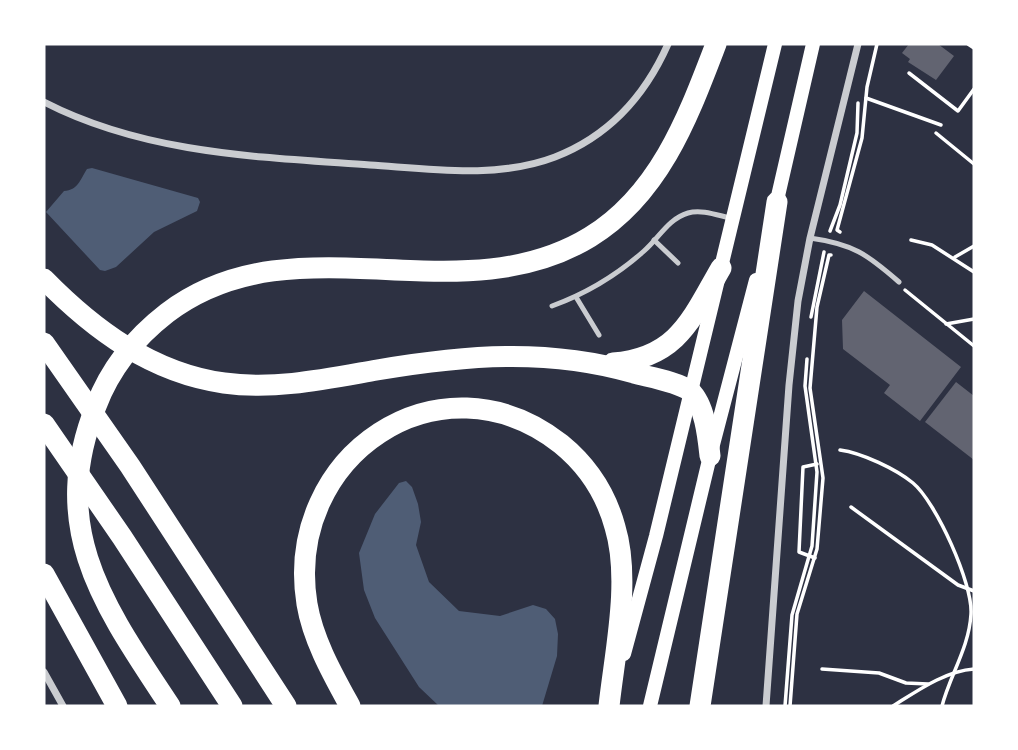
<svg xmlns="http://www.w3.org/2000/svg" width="1018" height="750" viewBox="0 0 1018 750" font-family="Lato,sans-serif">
<rect width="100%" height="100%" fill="#2d3142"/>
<g fill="#4f5d75">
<path d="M92 168 198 198 200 202 197 211 154 232 116 267 105 271 100 270 46 212 64 191C78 190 80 180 87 169Z"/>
<path d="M406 481 412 487 418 504 421 522 416 545 429 582 459 611 500 616 533 605 546 609 555 619 558 634 557 656 542 706H439L419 687 375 618 364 590 359 553 375 514 399 483Z"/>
</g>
<g fill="#626471">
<path d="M909 44H938L954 56 936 80 908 62 910 59 902 53Z"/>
<path d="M864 291 961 367 920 421 884 393 890 385 843 349 842 320Z"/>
<path d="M956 382 974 396V460L925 422Z"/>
</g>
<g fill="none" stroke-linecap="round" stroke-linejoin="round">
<g stroke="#fff" stroke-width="3.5">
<path d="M968 44 974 48"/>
<path d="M909 73 958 111 974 89"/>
<path d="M866 98 941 125"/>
<path d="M936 133 974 164"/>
<path d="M830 231 840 205 857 133 858 103"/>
<path d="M840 232 837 230 862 138 867 87 877 44"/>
<path d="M911 240 932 245 974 272"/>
<path d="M955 257 974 246"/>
<path d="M905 290 974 346"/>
<path d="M811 317 824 252"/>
<path d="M946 324 974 319"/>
<path d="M840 450C862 453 896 469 913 483 936 502 973 584 971 614 969 648 950 675 942 706"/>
<path d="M851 507 958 585 974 591"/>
<path d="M815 558 799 552 803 467 817 464"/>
<path d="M822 669 879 673 906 683 928 684"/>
<path d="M785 706 792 615 812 546 817 472 805 386 807 359"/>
<path d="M790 706 797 614 817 549 823 478 810 388 817 307 829 255H831"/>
<path d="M893 706C917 691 945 671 974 669"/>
</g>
<g stroke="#caccd0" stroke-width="5">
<path d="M810 238C853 244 867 254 899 282"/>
<path d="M654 240 678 263"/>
<path d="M576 297 599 335"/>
<path d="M552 306C585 294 617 275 644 251 659 238 668 219 688 213 701 209 717 215 730 218"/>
</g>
<g stroke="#caccd0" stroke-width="7">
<path d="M44 102C145 154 259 157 370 165 430 169 498 179 555 157 609 136 645 96 668 44"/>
<path d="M44 672 63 706"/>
<path d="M766 706 789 385 798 301 810 238 858 44"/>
</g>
<g stroke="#fff" stroke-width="14">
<path d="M775 209 813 44"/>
<path d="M624 654 656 536 775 44"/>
<path d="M650 706 710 456 756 280"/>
</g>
<g stroke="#fff" stroke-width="21">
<path d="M44 279C94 330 152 373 224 383 276 390 326 379 377 370 465 355 548 348 634 373 649 377 679 382 690 391 705 405 708 437 710 456"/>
<path d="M44 343 130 466 286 706"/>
<path d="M613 363C678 358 692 318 721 268"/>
<path d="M44 424 122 537 232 706"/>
<path d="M44 574 117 706"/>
<path d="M170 706C104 606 47 529 96 406 110 369 136 337 167 313 295 216 458 318 590 237 660 194 688 117 716 44"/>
<path d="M350 706C333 675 313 640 307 604 283 456 440 349 561 444 588 466 606 494 615 527 631 580 615 651 609 706"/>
<path d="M700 706 777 202"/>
</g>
</g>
<rect width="1018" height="750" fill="none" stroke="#ffffff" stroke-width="91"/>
</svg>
